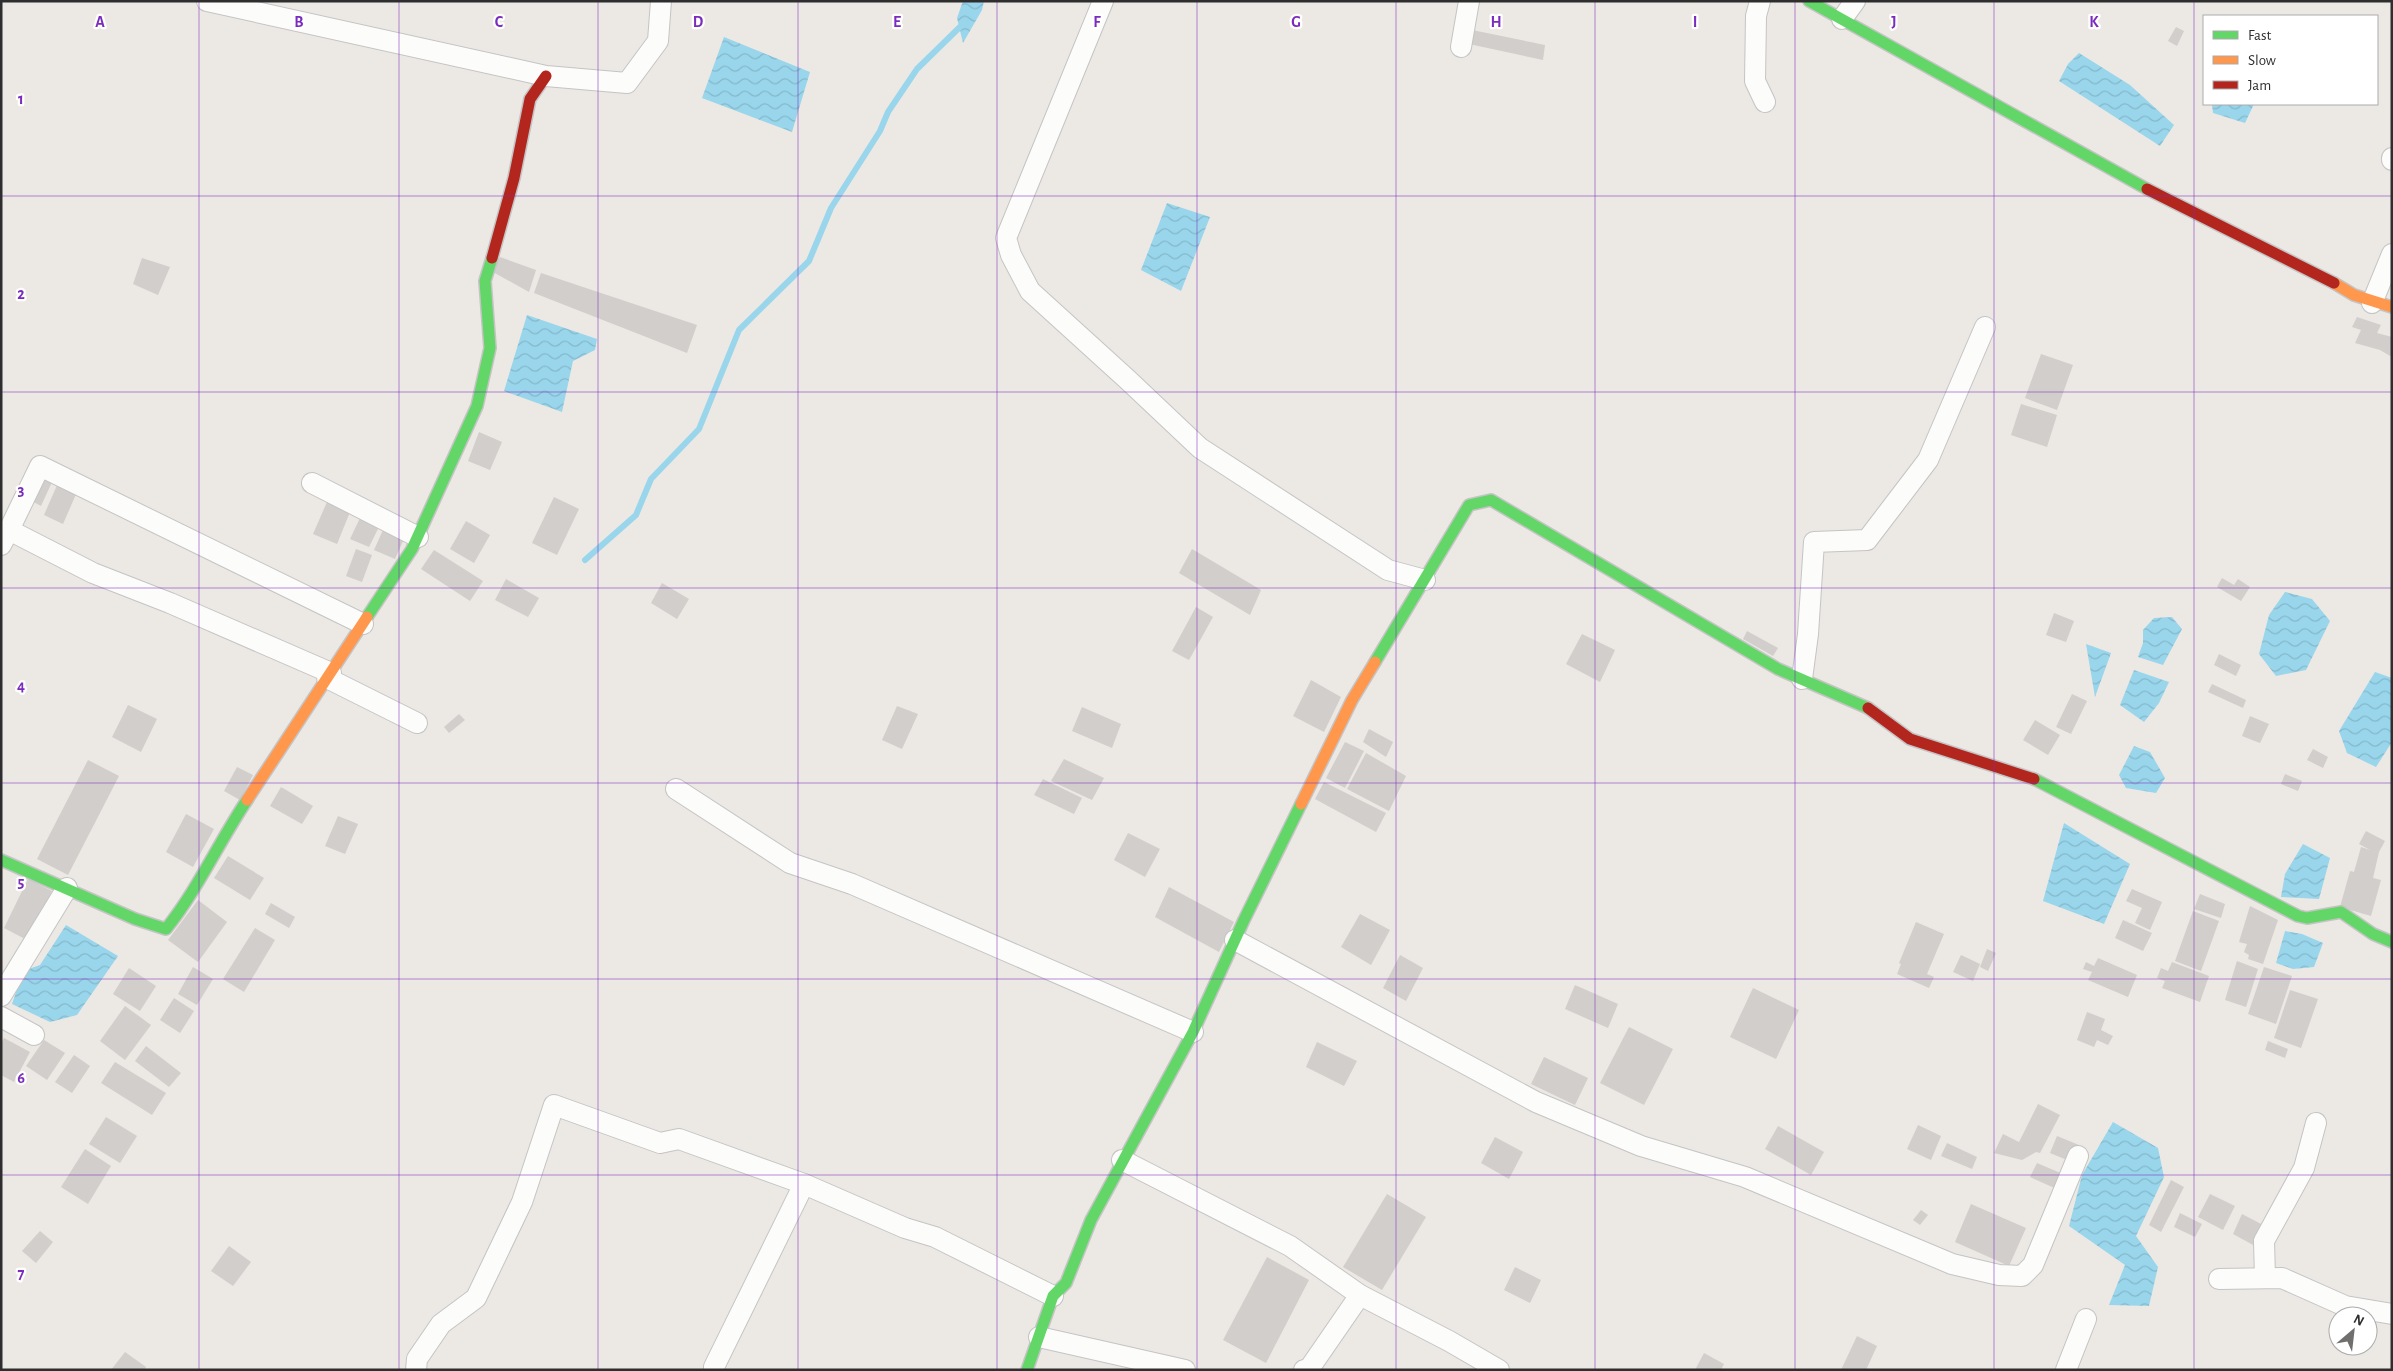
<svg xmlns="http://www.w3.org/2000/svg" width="2393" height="1371" viewBox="0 0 2393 1371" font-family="'Alegreya Sans',sans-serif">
<defs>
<pattern id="water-waves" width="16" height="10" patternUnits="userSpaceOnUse" patternTransform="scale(1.25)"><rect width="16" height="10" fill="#99d6ec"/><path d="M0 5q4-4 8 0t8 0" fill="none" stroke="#84b8cb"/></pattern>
</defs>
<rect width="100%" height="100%" fill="#ece8e4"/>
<g fill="url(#water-waves)">
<path d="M963 1H984L982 10 963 43 957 18Z"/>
<path d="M724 37 810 72 792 132 702 98Z"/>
<path d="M2079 53 2130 85 2174 125 2160 146 2059 81 2068 64Z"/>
<path d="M2212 104H2254L2245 123 2213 113Z"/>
<path d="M1167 203 1210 217 1181 291 1141 270Z"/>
<path d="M527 315 597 339 595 350 573 361 562 412 504 391Z"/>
<path d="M2285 592 2312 599 2330 621 2306 670 2276 676 2259 654 2269 615Z"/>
<path d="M2172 617 2182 629 2163 665 2138 657 2143 643V630L2154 618Z"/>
<path d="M2086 644 2111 653 2095 697Z"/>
<path d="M2134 670 2169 682 2159 703 2144 722 2120 705Z"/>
<path d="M2375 672 2392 678V742L2376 767 2347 753 2339 731Z"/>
<path d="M2134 746 2150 752 2165 778 2156 793 2126 788 2119 775Z"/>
<path d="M2064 823 2130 864 2104 924 2043 901Z"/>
<path d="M2303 844 2330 858 2319 899 2281 897 2285 874Z"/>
<path d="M66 925 118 956 77 1015 50 1022 12 1004 23 971 40 965Z"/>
<path d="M2285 931 2302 934 2323 943 2314 967 2293 969 2276 963Z"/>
<path d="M2113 1122 2158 1148 2164 1177 2136 1236 2158 1267 2149 1306 2109 1305 2125 1265 2069 1226 2082 1175Z"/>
</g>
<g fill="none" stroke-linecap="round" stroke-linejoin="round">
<path stroke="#99d6ec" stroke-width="6" d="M585 560 636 515 651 479 699 429 739 330 809 261 831 208 880 131 888 112 917 69 964 23"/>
</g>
<g fill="#d1cecb">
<path d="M2176 27 2184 31 2177 46 2168 41Z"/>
<path d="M1472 30 1545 45 1543 60 1469 44Z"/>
<path d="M500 257 536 270 529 292 493 272Z"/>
<path d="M142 258 170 267 158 295 133 284Z"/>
<path d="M541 273 697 325 687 353 534 293Z"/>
<path d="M2357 317 2381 325 2377 333 2392 337V357L2380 350 2355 343 2361 330 2352 327Z"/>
<path d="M2041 354 2073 365 2057 410 2025 398Z"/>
<path d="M2021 404 2057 415 2047 447 2011 435Z"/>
<path d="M479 432 502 442 490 470 468 461Z"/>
<path d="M41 477 52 482 41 506 30 500Z"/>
<path d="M58 483 77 492 63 524 44 515Z"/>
<path d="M554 497 579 509 557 555 532 543Z"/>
<path d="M327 502 350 512 337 544 313 534Z"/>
<path d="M360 518 379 527 369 547 350 539Z"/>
<path d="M466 521 490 535 474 563 450 549Z"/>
<path d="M383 530 404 539 395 559 374 550Z"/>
<path d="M356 549 372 555 362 582 346 576Z"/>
<path d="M1192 549 1261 590 1250 615 1179 573Z"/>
<path d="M434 550 483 581 470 601 421 569Z"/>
<path d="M2222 578 2234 585 2238 579 2250 587 2241 601 2217 587Z"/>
<path d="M506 579 539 598 528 617 495 600Z"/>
<path d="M662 583 689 599 677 619 651 603Z"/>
<path d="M1196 607 1213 617 1189 660 1172 651Z"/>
<path d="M2054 613 2074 621 2066 642 2046 635Z"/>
<path d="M1747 631 1778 648 1773 656 1743 639Z"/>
<path d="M1582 634 1615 650 1600 682 1566 664Z"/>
<path d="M2219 654 2241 665 2236 676 2214 665Z"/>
<path d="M1311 680 1341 697 1324 732 1293 716Z"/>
<path d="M2212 684 2246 700 2243 708 2208 692Z"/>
<path d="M2072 694 2087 701 2071 734 2056 727Z"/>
<path d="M128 705 157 719 141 752 112 737Z"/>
<path d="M897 706 918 714 902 749 882 740Z"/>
<path d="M1082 707 1121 724 1112 748 1072 731Z"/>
<path d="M459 714 465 720 449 733 444 727Z"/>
<path d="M2250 716 2269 724 2260 743 2242 736Z"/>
<path d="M2035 720 2060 735 2048 755 2023 740Z"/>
<path d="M1369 729 1393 742 1386 757 1363 742Z"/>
<path d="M1345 742 1364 751 1345 788 1326 778Z"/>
<path d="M2313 749 2328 757 2323 768 2307 760Z"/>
<path d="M1366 753 1406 776 1389 811 1347 789Z"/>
<path d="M1064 759 1104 778 1092 800 1051 781Z"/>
<path d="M88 760 119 776 68 875 37 859Z"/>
<path d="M237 767 253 775 240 800 224 791Z"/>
<path d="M2285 774 2302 781 2298 791 2281 784Z"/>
<path d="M1043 779 1082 798 1074 814 1034 795Z"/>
<path d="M1324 782 1386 813 1376 832 1315 799Z"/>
<path d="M281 787 313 806 302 824 270 806Z"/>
<path d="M186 814 214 829 193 867 166 852Z"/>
<path d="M338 816 358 824 345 854 325 846Z"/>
<path d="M2366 831 2385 841 2379 852 2373 878 2381 880 2371 916 2340 907 2350 871 2354 872 2361 847 2370 850 2359 844Z"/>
<path d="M1128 833 1160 849 1145 877 1114 860Z"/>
<path d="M228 856 264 878 250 900 214 878Z"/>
<path d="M28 879 52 891 27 940 4 928Z"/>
<path d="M1169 887 1234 922 1219 952 1155 917Z"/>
<path d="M2132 889 2162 902 2150 930 2135 923 2142 908 2126 901Z"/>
<path d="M2200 894 2225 904 2221 918 2194 909Z"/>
<path d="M198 900 227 922 198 962 168 940Z"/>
<path d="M271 903 295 917 289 928 265 914Z"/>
<path d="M2250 906 2278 920 2263 964 2248 959 2249 955 2244 952 2247 944 2239 942Z"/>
<path d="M2193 911 2219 921 2201 971 2175 961Z"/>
<path d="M1360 914 1390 930 1371 965 1341 947Z"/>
<path d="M2123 920 2152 933 2143 951 2115 938Z"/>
<path d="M1916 922 1944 934 1927 974 1934 977 1929 988 1897 974 1901 964 1899 963Z"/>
<path d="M255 928 275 940 244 992 223 979Z"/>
<path d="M1987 949 1996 953 1988 971 1980 967Z"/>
<path d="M1400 955 1423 968 1406 1001 1383 988Z"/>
<path d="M1961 955 1980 964 1973 981 1953 972Z"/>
<path d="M2098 958 2137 975 2128 997 2088 980 2092 972 2083 969 2086 962 2094 966Z"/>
<path d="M2237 961 2258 969 2246 1007 2225 1000Z"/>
<path d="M2172 962 2209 976 2200 1002 2162 988 2165 981 2157 978 2161 968 2168 971Z"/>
<path d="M193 967 213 979 197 1005 178 994Z"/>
<path d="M2264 967 2292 976 2276 1024 2248 1014Z"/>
<path d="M129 968 156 986 140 1011 113 994Z"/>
<path d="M1575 985 1618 1004 1608 1028 1565 1009Z"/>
<path d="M1753 988 1799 1010 1776 1059 1730 1037Z"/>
<path d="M2290 990 2318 999 2301 1048 2274 1038Z"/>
<path d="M174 998 194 1011 180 1033 160 1020Z"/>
<path d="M125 1006 151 1025 125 1060 100 1041Z"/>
<path d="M2087 1012 2105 1019 2101 1030 2113 1036 2108 1045 2097 1040 2094 1047 2077 1040Z"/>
<path d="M1629 1027 1673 1049 1644 1105 1600 1083Z"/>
<path d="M4 1038 30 1052 14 1082 1 1075V1043Z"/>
<path d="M44 1040 65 1053 47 1080 26 1066Z"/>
<path d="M2268 1041 2288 1049 2285 1058 2265 1050Z"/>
<path d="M1317 1042 1357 1061 1344 1086 1306 1067Z"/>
<path d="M146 1046 181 1073 169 1087 135 1061Z"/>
<path d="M74 1055 90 1066 72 1093 55 1082Z"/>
<path d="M1544 1057 1588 1078 1575 1105 1531 1084Z"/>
<path d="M115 1062 166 1093 152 1115 101 1083Z"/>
<path d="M2038 1104 2060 1115 2040 1153 2036 1152 2022 1160 1994 1153 2003 1134 2019 1142Z"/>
<path d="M106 1117 137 1136 120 1163 89 1144Z"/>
<path d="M1918 1125 1941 1136 1931 1160 1907 1149Z"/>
<path d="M1778 1126 1824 1152 1811 1175 1765 1149Z"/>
<path d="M2057 1136 2079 1145 2072 1162 2050 1153Z"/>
<path d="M1495 1137 1523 1152 1509 1179 1481 1163Z"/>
<path d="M1947 1143 1977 1157 1972 1169 1941 1156Z"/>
<path d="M85 1149 111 1166 88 1204 61 1187Z"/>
<path d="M2037 1163 2065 1175 2059 1190 2030 1177Z"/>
<path d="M2171 1180 2184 1187 2161 1232 2149 1225Z"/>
<path d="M1387 1194 1426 1217 1382 1290 1343 1267Z"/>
<path d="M2210 1194 2235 1206 2223 1230 2198 1217Z"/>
<path d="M1971 1204 2026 1228 2009 1266 1955 1242Z"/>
<path d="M1921 1210 1928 1215 1920 1225 1913 1220Z"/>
<path d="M2180 1213 2202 1224 2195 1237 2174 1227Z"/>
<path d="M2242 1214 2265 1226 2255 1246 2233 1234Z"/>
<path d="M40 1231 53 1242 36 1263 22 1251Z"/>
<path d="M229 1246 251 1262 233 1286 211 1271Z"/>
<path d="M1267 1257 1309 1280 1266 1363 1223 1340Z"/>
<path d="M1515 1267 1541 1280 1530 1303 1504 1290Z"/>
<path d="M1857 1336 1877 1346 1866 1370H1841Z"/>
<path d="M125 1352 146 1367 144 1370H111Z"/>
<path d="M1704 1353 1724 1364 1721 1370H1695Z"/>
</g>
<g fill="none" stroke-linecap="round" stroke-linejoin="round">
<defs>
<g id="street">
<path d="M207 1 546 76 627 83 658 41 661 1"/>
<path d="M1103 1 1006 238 1011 255 1030 291 1128 380 1200 448 1388 570 1425 580"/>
<path d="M1760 1 1756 16 1755 81 1765 102"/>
<path d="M1842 19 1855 1"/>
<path d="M1461 47 1469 1"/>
<path d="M2392 158V160"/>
<path d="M2372 303 2392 254"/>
<path d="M312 483 418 537"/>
<path d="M9 530 40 466 363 624"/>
<path d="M1 545 9 530 93 573 170 603 331 673"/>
<path d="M327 678 417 723"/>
<path d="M1802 679 1808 634 1814 542 1867 540 1928 460 1985 327"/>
<path d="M676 789 790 863 852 884 1193 1032"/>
<path d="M1235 940 1536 1102 1641 1146 1745 1177 1952 1264 1999 1275 2022 1276 2033 1265 2078 1156"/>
<path d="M1 996 67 888"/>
<path d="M1 1017 34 1035"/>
<path d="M1122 1160 1290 1246 1360 1295 1449 1341 1499 1370"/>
<path d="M2265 1278 2264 1241 2304 1168 2316 1123"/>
<path d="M2219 1279 2282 1278 2345 1306 2392 1314"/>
<path d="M1039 1337 1185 1370"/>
<path d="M714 1367 804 1184"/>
<path d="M416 1370 417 1359 441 1324 476 1298 522 1202 554 1105 660 1143 679 1139 804 1184 905 1228 935 1237 1053 1296"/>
<path d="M1304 1370 1309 1369 1360 1295"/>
<path d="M2066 1370 2086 1319"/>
</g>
<g id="fast">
<path d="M1809 1 2147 189"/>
<path d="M367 617 412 549 477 406 490 348 485 281 492 258"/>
<path d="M1375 662 1469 505 1491 500 1778 669 1868 708"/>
<path d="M2034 779 2298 916 2307 918 2341 912 2373 934 2392 942"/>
<path d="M1 860 135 919 166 929C198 889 219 842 247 800"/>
<path d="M1027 1370 1053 1296 1066 1283 1091 1220 1193 1032 1244 920 1301 804"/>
</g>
<g id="slow">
<path d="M2334 283 2354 295 2392 307"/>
<path d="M247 800 367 617"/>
<path d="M1301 804 1352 700 1375 662"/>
</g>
<g id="jam">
<path d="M2147 189 2334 283"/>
<path d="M492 258 514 178 530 99 546 76"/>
<path d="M1868 708 1910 739 2034 779"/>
</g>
</defs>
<use href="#street" stroke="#c5c4c5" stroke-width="22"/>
<use href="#fast" stroke="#c5c4c5" stroke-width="14"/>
<use href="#slow" stroke="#c5c4c5" stroke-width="14"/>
<use href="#jam" stroke="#c5c4c5" stroke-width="14"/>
<use href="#street" stroke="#fcfcfb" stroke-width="20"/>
<use href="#fast" stroke="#63d668" stroke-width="11"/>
<use href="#slow" stroke="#ff974d" stroke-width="11"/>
<use href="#jam" stroke="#b3261e" stroke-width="11"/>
</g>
<path fill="none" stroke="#7b2cbf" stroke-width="1" stroke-opacity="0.55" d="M199 1V1370M399 1V1370M598 1V1370M798 1V1370M997 1V1370M1197 1V1370M1396 1V1370M1595 1V1370M1795 1V1370M1994 1V1370M2194 1V1370M1 196H2392M1 392H2392M1 588H2392M1 783H2392M1 979H2392M1 1175H2392"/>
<g font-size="16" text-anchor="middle" font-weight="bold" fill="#7b2cbf" stroke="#fff" stroke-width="4.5" stroke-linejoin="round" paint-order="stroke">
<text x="100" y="27">A</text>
<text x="299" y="27">B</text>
<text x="499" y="27">C</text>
<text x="698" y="27">D</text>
<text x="897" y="27">E</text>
<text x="1097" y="27">F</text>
<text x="1296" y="27">G</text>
<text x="1496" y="27">H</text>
<text x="1695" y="27">I</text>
<text x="1894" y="27">J</text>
<text x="2094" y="27">K</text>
<text x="21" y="104">1</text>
<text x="21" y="299">2</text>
<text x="21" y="495">3</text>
<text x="21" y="691">4</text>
<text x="21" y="887">5</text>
<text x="21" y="1083">6</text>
<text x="21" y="1279">7</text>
</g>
<rect width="2393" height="1371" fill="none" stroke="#2e2e2e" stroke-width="5"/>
<rect x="2203" y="15" width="175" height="90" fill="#ffffff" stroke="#ababab"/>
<rect x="2213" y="31" width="25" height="8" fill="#63d668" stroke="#ababab"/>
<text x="2248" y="40" font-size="15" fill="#2e2e2e">Fast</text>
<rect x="2213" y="56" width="25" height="8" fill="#ff974d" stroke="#ababab"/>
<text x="2248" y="65" font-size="15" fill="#2e2e2e">Slow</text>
<rect x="2213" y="81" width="25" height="8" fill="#b3261e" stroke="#ababab"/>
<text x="2248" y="90" font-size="15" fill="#2e2e2e">Jam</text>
<g transform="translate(2353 1331) rotate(28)"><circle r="24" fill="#ffffff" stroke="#ababab"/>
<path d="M0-4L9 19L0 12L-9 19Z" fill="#706f6e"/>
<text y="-8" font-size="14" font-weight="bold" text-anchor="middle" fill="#2e2e2e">N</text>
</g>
</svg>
